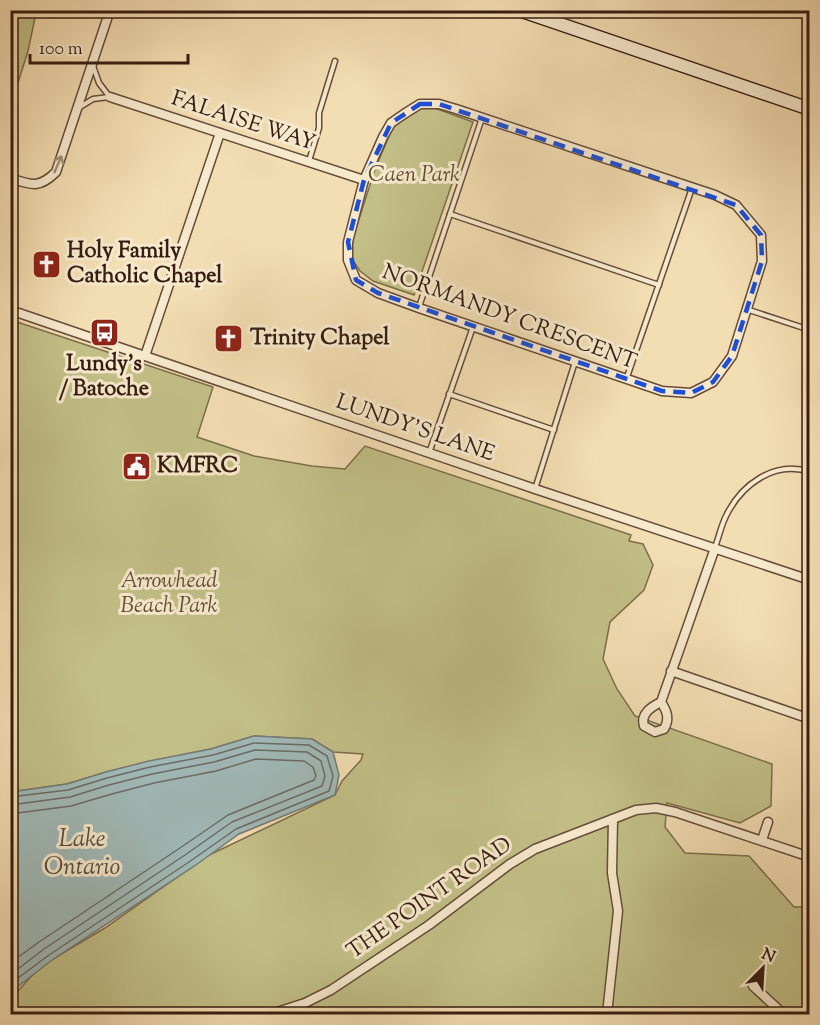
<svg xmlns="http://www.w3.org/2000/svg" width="820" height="1025" viewBox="0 0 820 1025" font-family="'Sorts Mill Goudy',serif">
<rect width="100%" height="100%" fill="#f3ddb2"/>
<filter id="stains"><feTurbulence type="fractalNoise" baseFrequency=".00333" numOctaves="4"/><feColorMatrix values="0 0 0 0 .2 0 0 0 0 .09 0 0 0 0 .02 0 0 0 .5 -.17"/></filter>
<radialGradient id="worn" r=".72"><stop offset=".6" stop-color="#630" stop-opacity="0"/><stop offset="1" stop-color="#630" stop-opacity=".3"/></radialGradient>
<g fill="#c2bf87" stroke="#7c6e4c" stroke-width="1.5">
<path d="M11 10 28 11 36 13 28 51 11 105Z"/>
<path d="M432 107 473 122 414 295 373 281 360 271 352 259 351 244 375 169 393 127 417 108Z"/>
<path d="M11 320 213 387 197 437 254 456 312 466 345 469 365 446 631 535 629 541 643 544 653 565 644 590 610 622 603 659 617 689 635 716 772 764 771 806 740 823 667 803 665 827 685 853 749 856 794 907H809V1014H11L10 996 17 992 41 966 105 928 207 856 335 795 342 781 361 760 363 754 333 752 312 739 254 736 211 749 147 762 106 772 67 784 11 792Z"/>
</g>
<path fill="#a0b9b7" stroke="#767b75" stroke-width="1.5" d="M254 736 312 739 333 752 339 775 335 795 239 834 193 867 52 960 11 992V792L67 784 106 772 149 761 211 749Z"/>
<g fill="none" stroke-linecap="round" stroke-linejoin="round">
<g stroke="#6c6b64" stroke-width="1.5">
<path d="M10 797 68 790 107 778 150 767 213 755 254 743 309 745 327 756 333 776 329 791 236 829 189 862 49 955 10 984"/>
<path d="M10 805 70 797 109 785 152 774 214 762 255 750 307 752 321 761 325 776 322 786 232 822 185 855 44 949 10 975"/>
<path d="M10 814 71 806 112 794 154 783 216 771 256 759 304 761 313 767 316 776 314 780 228 815 180 848 39 942 10 963"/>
</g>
<defs>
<g id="service">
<path d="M93 66 99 83 109 96"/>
<path d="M80 107 93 99 109 97"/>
<path d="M309 161 319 128V113L335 61"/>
<path d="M450 214 659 285"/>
<path d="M419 307 482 118"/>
<path d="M749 310 810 330"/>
<path d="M627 377 692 188"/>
<path d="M449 394 554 430"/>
<path d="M429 453 473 327"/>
<path d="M535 489 575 362"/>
<path d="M715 547C719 537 721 526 726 516 741 485 774 460 810 472"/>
</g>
<g id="minor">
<path d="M110 97 364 180"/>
<path d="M420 104H439L456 109 715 195 736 205 761 235 762 261 732 356 713 382 691 393 662 391 419 308 378 293 356 280 348 260V242L364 180 383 137 391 123 404 114Z"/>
<path d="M10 178C31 185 39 189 56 172L110 10"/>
<path d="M10 310 535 489 810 580"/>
<path d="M145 356 220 133"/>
<path d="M671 671 810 719"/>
<path d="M661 702C667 711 670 719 664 729L655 732 644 726C640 714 651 707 661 702L715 548"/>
<path d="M762 840 768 822"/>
<path d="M753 986 779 1010 781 1014"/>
<path d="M271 1014 305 1003 331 990 429 925 510 864 535 849 636 810 656 808 675 812 810 857"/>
<path d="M607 1014 618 911 612 873 613 819"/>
</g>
<path id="secondary" d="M519 10 810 109"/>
</defs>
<use href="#service" stroke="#664d39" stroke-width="7"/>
<use href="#minor" stroke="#664d39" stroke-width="11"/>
<use href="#secondary" stroke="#371d11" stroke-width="15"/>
<use href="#service" stroke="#f7e9cd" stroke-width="4"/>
<use href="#minor" stroke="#f7e9cd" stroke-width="8"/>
<use href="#secondary" stroke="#f7e9cd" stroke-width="12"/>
</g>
<defs><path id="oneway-shaft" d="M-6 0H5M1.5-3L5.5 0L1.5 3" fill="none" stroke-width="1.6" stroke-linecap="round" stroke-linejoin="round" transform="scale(1.5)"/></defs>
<use stroke="#a18d78" href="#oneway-shaft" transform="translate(58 164) rotate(-67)"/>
<path fill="none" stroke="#1d4ed8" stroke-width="4.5" stroke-dasharray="12 8" stroke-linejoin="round" d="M420 104H439L736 205 761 235 762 261 732 356 713 382 691 393 662 391 378 293 356 280 348 242 364 180 391 123Z"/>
<defs>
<symbol id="church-square" viewBox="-11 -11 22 22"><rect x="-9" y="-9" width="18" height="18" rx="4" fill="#8f2418" stroke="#f7e9cd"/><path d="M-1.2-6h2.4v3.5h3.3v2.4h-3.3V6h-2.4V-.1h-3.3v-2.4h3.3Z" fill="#fff"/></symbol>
<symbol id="bus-square" viewBox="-11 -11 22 22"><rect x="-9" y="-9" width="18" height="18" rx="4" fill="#8f2418" stroke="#f7e9cd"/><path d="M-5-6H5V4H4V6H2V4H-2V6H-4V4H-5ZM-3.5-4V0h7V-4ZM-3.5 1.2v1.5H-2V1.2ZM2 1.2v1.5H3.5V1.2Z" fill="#fff"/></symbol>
<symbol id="civic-square" viewBox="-11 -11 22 22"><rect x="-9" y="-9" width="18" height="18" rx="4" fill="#8f2418" stroke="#f7e9cd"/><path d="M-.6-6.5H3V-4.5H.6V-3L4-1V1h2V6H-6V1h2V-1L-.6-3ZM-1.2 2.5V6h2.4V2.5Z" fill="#fff"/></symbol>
</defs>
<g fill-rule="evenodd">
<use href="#church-square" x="30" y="248" width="33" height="33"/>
<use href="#bus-square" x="88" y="316" width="33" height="33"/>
<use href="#church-square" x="212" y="322" width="33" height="33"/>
<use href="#civic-square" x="120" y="450" width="33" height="33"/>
</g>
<g text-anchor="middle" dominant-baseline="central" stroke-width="6" stroke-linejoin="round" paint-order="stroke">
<g font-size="22" fill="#371d11" stroke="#f7e9cd">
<text transform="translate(243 122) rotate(18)">FALAISE WAY</text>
<text transform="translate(509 318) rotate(20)">NORMANDY CRESCENT</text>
<text transform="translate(415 429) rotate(19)">LUNDY'S LANE</text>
<text transform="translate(430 899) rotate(-35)">THE POINT ROAD</text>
</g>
<g font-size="22" font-style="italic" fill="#614e34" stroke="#f7e9cd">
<text x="414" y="176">Caen Park</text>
<text x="169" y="582">Arrowhead<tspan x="169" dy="25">Beach Park</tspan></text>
</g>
<g font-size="22" font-weight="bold" fill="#371d11" stroke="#f7e9cd" text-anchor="start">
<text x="67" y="252">Holy Family<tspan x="67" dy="25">Catholic Chapel</tspan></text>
<text x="250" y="339">Trinity Chapel</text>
<text x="104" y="365" text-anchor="middle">Lundy's<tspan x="104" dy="25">/ Batoche</tspan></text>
<text x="157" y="467">KMFRC</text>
</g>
<g font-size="24" font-style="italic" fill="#564c43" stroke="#f7e9cd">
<text x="82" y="840">Lake<tspan x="82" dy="28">Ontario</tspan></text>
</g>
</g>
<rect width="820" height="1025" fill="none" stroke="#f3ddb2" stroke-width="36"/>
<rect x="12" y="12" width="796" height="1001" fill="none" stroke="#371d11" stroke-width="3"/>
<rect x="18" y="18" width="784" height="989" fill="none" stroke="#371d11" stroke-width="1.5"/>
<g transform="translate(763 968) rotate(24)" stroke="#f7e9cd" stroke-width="4.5" paint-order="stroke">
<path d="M0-4.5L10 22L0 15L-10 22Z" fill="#371d11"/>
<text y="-9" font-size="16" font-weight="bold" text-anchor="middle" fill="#371d11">N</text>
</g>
<path d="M30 54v9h158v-9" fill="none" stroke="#371d11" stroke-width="3"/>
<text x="39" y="54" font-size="18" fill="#371d11" stroke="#f7e9cd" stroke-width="4.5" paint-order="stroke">100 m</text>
<rect width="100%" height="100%" filter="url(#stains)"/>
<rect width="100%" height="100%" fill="url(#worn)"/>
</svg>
